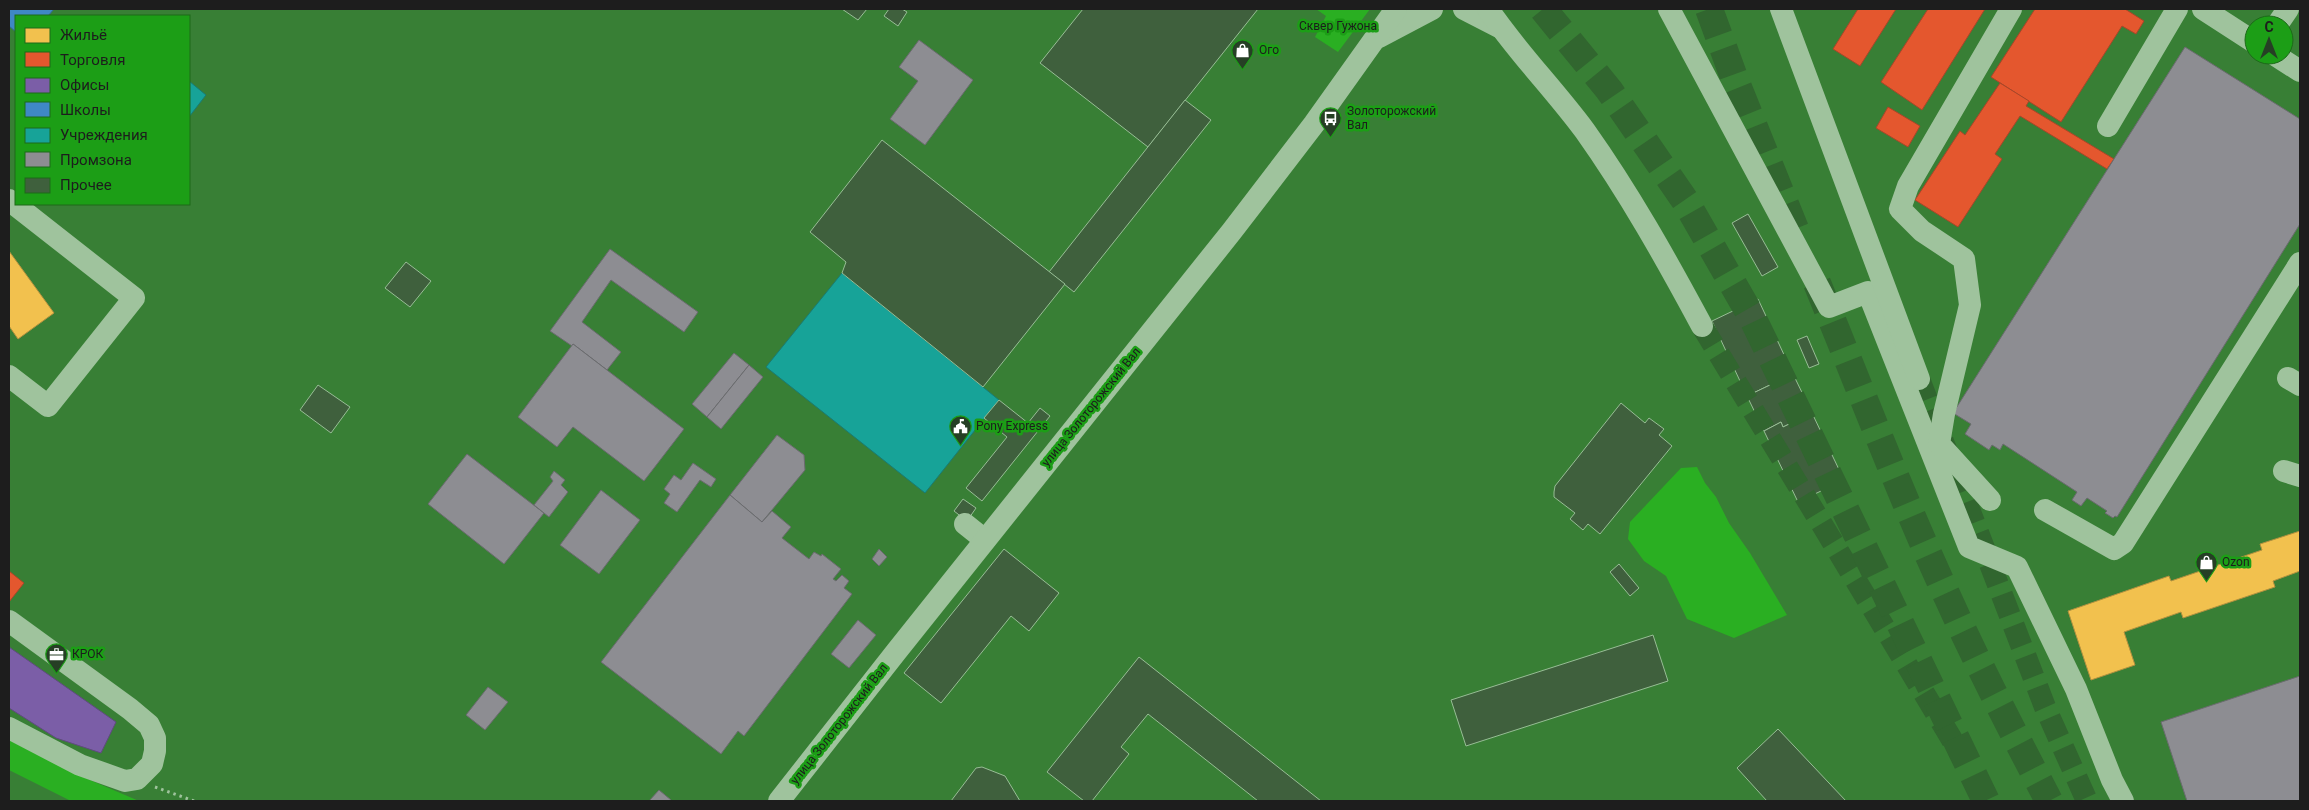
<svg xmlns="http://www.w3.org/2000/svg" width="2309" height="810" viewBox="0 0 2309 810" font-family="Roboto,sans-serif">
<rect width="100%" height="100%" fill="#387f35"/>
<g fill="#2aaf22">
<path d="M1316 9H1370L1338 52 1315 37 1326 16Z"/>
<path d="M1697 467 1705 483 1716 497 1729 523 1750 553 1787 615 1734 638 1687 619 1666 576 1644 561 1628 539 1630 522 1681 468Z"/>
<path d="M9 740 76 774 139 801H71L9 770Z"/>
</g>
<g fill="#f2c14e" stroke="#b2903f">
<path d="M9 251 54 313 18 339 9 326Z"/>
<path d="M2300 531V571L2273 581 2275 587 2183 618 2181 612 2124 632 2135 665 2091 680 2068 611 2169 576 2171 581 2262 550 2260 544Z"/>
</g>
<g fill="#e4572e" stroke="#a84629">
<path d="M1858 9H1896L1860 66 1833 49Z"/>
<path d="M1928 9H1985L1922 110 1881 82Z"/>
<path d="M2035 9H2125L2144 21 2136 34 2122 26 2061 122 1991 77Z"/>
<path d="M2000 83 2029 101 2026 106 2114 159 2107 169 2020 116 1995 154 2002 159 1958 227 1915 200 1960 131 1965 135Z"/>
<path d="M1888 107 1920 126 1908 147 1876 128Z"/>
<path d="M9 571 24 583 9 602Z"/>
</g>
<path fill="#7b5ea7" stroke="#5f4a7e" d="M9 647 116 722 101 753 56 738 9 708Z"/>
<path fill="#3f88c5" stroke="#356893" d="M9 9H54L48 16H16V32L9 26Z"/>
<g fill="#17a398" stroke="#197b73">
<path d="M189 81 206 95 189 117Z"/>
<path d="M842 273 999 400 925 493 766 367Z"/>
</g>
<g fill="#8d8d92" stroke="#6b6b6f">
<path d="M919 40 973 80 925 145 890 119 918 81 899 67Z"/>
<path d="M2185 47 2300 119V224L2117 517 2115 516 2113 518 2105 513 2107 511 2087 498 2081 506 2072 500 2077 492 2003 444 2000 450 1992 445 1989 450 1965 434 1971 424 1953 413Z"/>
<path d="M610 249 698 312 684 332 611 280 582 322 621 352 607 370 573 344 572 346 550 331Z"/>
<path d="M573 344 684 429 644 481 573 427 557 447 518 417Z"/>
<path d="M734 353 749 365 707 417 692 404Z"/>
<path d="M749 365 763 377 721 429 707 417Z"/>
<path d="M777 435 804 455 805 470 762 522 730 495Z"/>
<path d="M467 454 544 513 504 564 428 504Z"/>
<path d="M693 463 716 479 711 487 700 480 677 512 664 503 670 494 664 489 674 475 681 480Z"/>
<path d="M554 471 565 480 561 485 568 492 549 517 534 505 553 481 550 477Z"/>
<path d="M601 490 640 520 599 574 560 545Z"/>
<path d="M730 495 762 522 772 511 791 527 782 538 809 559 814 552 821 556 822 554 841 569 833 579 836 581 842 575 849 581 844 588 852 594 744 736 738 731 721 754 601 662Z"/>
<path d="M879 549 887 557 879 566 872 559Z"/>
<path d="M858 620 876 635 849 668 831 654Z"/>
<path d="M2300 676V801H2187L2161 722Z"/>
<path d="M488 687 508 702 485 730 466 715Z"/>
<path d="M659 790 671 800 672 801H649Z"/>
</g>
<g fill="#3f603d" stroke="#97bd95">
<path d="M842 9H867L858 20Z"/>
<path d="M889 9H902L907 12 898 26 884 16Z"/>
<path d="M1083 9H1258L1148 147 1040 63Z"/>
<path d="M1185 100 1211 120 1074 292 1049 272Z"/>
<path d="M882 140 1065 284 983 387 842 273 846 262 810 232Z"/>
<path d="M1748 214 1778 267 1762 276 1732 223Z"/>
<path d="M406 262 431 281 410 307 385 288Z"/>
<path d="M1758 299 1793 374 1747 396 1712 321Z"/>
<path d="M1807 336 1819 364 1809 368 1797 340Z"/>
<path d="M1793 374 1812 413 1783 427 1781 422 1764 431 1747 396Z"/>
<path d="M318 385 350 407 331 433 300 410Z"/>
<path d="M999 400 1028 423 1040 408 1050 416 982 501 966 488 1007 437 984 418Z"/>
<path d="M1621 403 1645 423 1649 418 1664 429 1659 435 1672 446 1600 534 1588 524 1583 530 1570 519 1575 513 1554 497V492L1555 486Z"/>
<path d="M1812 413 1844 480 1798 502 1764 431 1781 422 1783 427Z"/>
<path d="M963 499 976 508 967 521 954 511Z"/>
<path d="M1004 549 1059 593 1029 631 1011 616 941 703 904 673Z"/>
<path d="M1619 564 1639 588 1630 596 1610 572Z"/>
<path d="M1653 635 1668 681 1466 746 1451 700Z"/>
<path d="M1139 657 1321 801H1258L1148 714 1121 747 1129 754 1092 801H1084L1047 772Z"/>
<path d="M1778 729 1846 801H1767L1737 768Z"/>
<path d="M982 767 1005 776 1020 801H951L976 768Z"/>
</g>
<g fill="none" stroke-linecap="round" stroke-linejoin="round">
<g stroke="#31662f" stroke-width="22" stroke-dasharray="22 11" stroke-linecap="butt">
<path d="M1702 326 1965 761"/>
<path d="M1919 379 2045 707 2087 801"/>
</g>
<g stroke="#31662f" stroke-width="28" stroke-dasharray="28 14" stroke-linecap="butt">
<path d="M1543 9 1609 90 1686 202 1754 321 1986 801"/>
<path d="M1709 9 1735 80 1795 229"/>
<path d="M1817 283C1860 388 1900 494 1948 598 1979 667 2014 734 2049 801"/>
</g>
<path stroke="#9fc39d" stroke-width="3" stroke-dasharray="2.5 4" stroke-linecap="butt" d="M155 787 194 801"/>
<g stroke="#9fc39d" stroke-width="22">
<path d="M1464 9 1499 27"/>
<path d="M1488 9C1517 52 1554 89 1585 131 1629 193 1666 259 1702 326"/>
<path d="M1669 9 1829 307 1868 292 1969 547 2017 567 2076 689 2112 780 2123 801"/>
<path d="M1781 9 1919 379"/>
<path d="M2203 9 2254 42"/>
<path d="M2277 25 2288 9"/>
<path d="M1379 37 1432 9"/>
<path d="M2275 55 2300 71"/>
<path d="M2108 126 2177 9"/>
<path d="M9 200 134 298 48 406 9 376"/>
<path d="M2288 378 2300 385"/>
<path d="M2284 471 2300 476"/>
<path d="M1990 500 1939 444 1944 414 1970 305 1964 259 1922 231 1900 209 1908 186 2011 9"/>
<path d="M2045 510 2114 549 2123 543 2300 263"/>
<path d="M965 524 985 540"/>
<path d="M9 621 130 709 149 725 155 738V751L152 764 137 779 125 781 80 765 9 728"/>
<path d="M779 801 896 652 1232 231 1314 124 1396 9"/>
</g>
</g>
<defs>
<symbol id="shop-pin" viewBox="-11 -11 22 30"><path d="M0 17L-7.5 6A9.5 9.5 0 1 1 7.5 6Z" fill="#263f25" stroke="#1c9e16"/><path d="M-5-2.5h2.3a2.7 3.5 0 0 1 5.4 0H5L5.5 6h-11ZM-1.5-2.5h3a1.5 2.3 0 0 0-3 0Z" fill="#fff"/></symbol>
<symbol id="bus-pin" viewBox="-11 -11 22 30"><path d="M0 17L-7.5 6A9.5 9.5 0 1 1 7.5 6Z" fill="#263f25" stroke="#1c9e16"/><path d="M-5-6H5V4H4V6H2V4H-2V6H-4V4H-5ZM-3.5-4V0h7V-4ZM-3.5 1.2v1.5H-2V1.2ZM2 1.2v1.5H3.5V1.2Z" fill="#fff"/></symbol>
<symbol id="civic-pin" viewBox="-11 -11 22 30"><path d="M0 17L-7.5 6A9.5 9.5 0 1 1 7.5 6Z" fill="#263f25" stroke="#1c9e16"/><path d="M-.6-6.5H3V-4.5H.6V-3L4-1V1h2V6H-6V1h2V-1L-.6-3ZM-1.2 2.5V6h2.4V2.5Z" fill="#fff"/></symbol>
<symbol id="office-pin" viewBox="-11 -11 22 30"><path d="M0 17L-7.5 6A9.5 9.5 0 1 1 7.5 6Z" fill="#263f25" stroke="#1c9e16"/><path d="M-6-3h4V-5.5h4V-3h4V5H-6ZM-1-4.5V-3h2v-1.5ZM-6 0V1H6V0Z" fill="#fff"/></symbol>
</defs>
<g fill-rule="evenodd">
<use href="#shop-pin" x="1230" y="38" width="25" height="34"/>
<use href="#bus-pin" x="1318" y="106" width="25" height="34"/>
<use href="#civic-pin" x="948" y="414" width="25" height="34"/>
<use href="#shop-pin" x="2194" y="550" width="25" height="34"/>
<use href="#office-pin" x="44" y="642" width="25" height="34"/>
</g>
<g text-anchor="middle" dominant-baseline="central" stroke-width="5" stroke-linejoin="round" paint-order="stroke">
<g font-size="12" fill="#1b1d1b" stroke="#1c9e16">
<text x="1338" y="26">Сквер Гужона</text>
</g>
<g font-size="12" fill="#1d1d1d" stroke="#1c9e16" text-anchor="start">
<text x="1259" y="50">Ого</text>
<text x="1347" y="111">Золоторожский<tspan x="1347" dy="14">Вал</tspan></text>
<text x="976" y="426">Pony Express</text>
<text x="2222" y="562">Ozon</text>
<text x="72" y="654">КРОК</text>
</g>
<g font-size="12" fill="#1d1d1d" stroke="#1c9e16">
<text transform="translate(1091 407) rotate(-51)">улица Золоторожский Вал</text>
<text transform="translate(839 724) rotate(-52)">улица Золоторожский Вал</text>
</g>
</g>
<rect width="2309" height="810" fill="none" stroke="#1d1d1d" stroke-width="20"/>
<rect x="15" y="15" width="175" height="190" fill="#1c9e16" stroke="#1c6a19"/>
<rect x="25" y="28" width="25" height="15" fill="#f2c14e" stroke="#1c6a19"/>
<text x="60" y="40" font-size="15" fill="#1d1d1d">Жильё</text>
<rect x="25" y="52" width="25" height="15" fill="#e4572e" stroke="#1c6a19"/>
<text x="60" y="65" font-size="15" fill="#1d1d1d">Торговля</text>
<rect x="25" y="78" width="25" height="15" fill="#7b5ea7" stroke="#1c6a19"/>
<text x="60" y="90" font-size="15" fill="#1d1d1d">Офисы</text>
<rect x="25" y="102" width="25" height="15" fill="#3f88c5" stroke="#1c6a19"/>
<text x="60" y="115" font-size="15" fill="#1d1d1d">Школы</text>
<rect x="25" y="128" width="25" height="15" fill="#17a398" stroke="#1c6a19"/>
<text x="60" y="140" font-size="15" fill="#1d1d1d">Учреждения</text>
<rect x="25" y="152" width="25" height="15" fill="#8d8d92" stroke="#1c6a19"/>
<text x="60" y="165" font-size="15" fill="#1d1d1d">Промзона</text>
<rect x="25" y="178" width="25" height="15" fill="#3f603d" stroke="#1c6a19"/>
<text x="60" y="190" font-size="15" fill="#1d1d1d">Прочее</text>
<g transform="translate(2269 40)"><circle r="24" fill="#1c9e16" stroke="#1c6a19"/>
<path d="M0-4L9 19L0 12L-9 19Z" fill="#263f25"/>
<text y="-8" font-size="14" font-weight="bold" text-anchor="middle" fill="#1d1d1d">С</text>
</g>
</svg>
